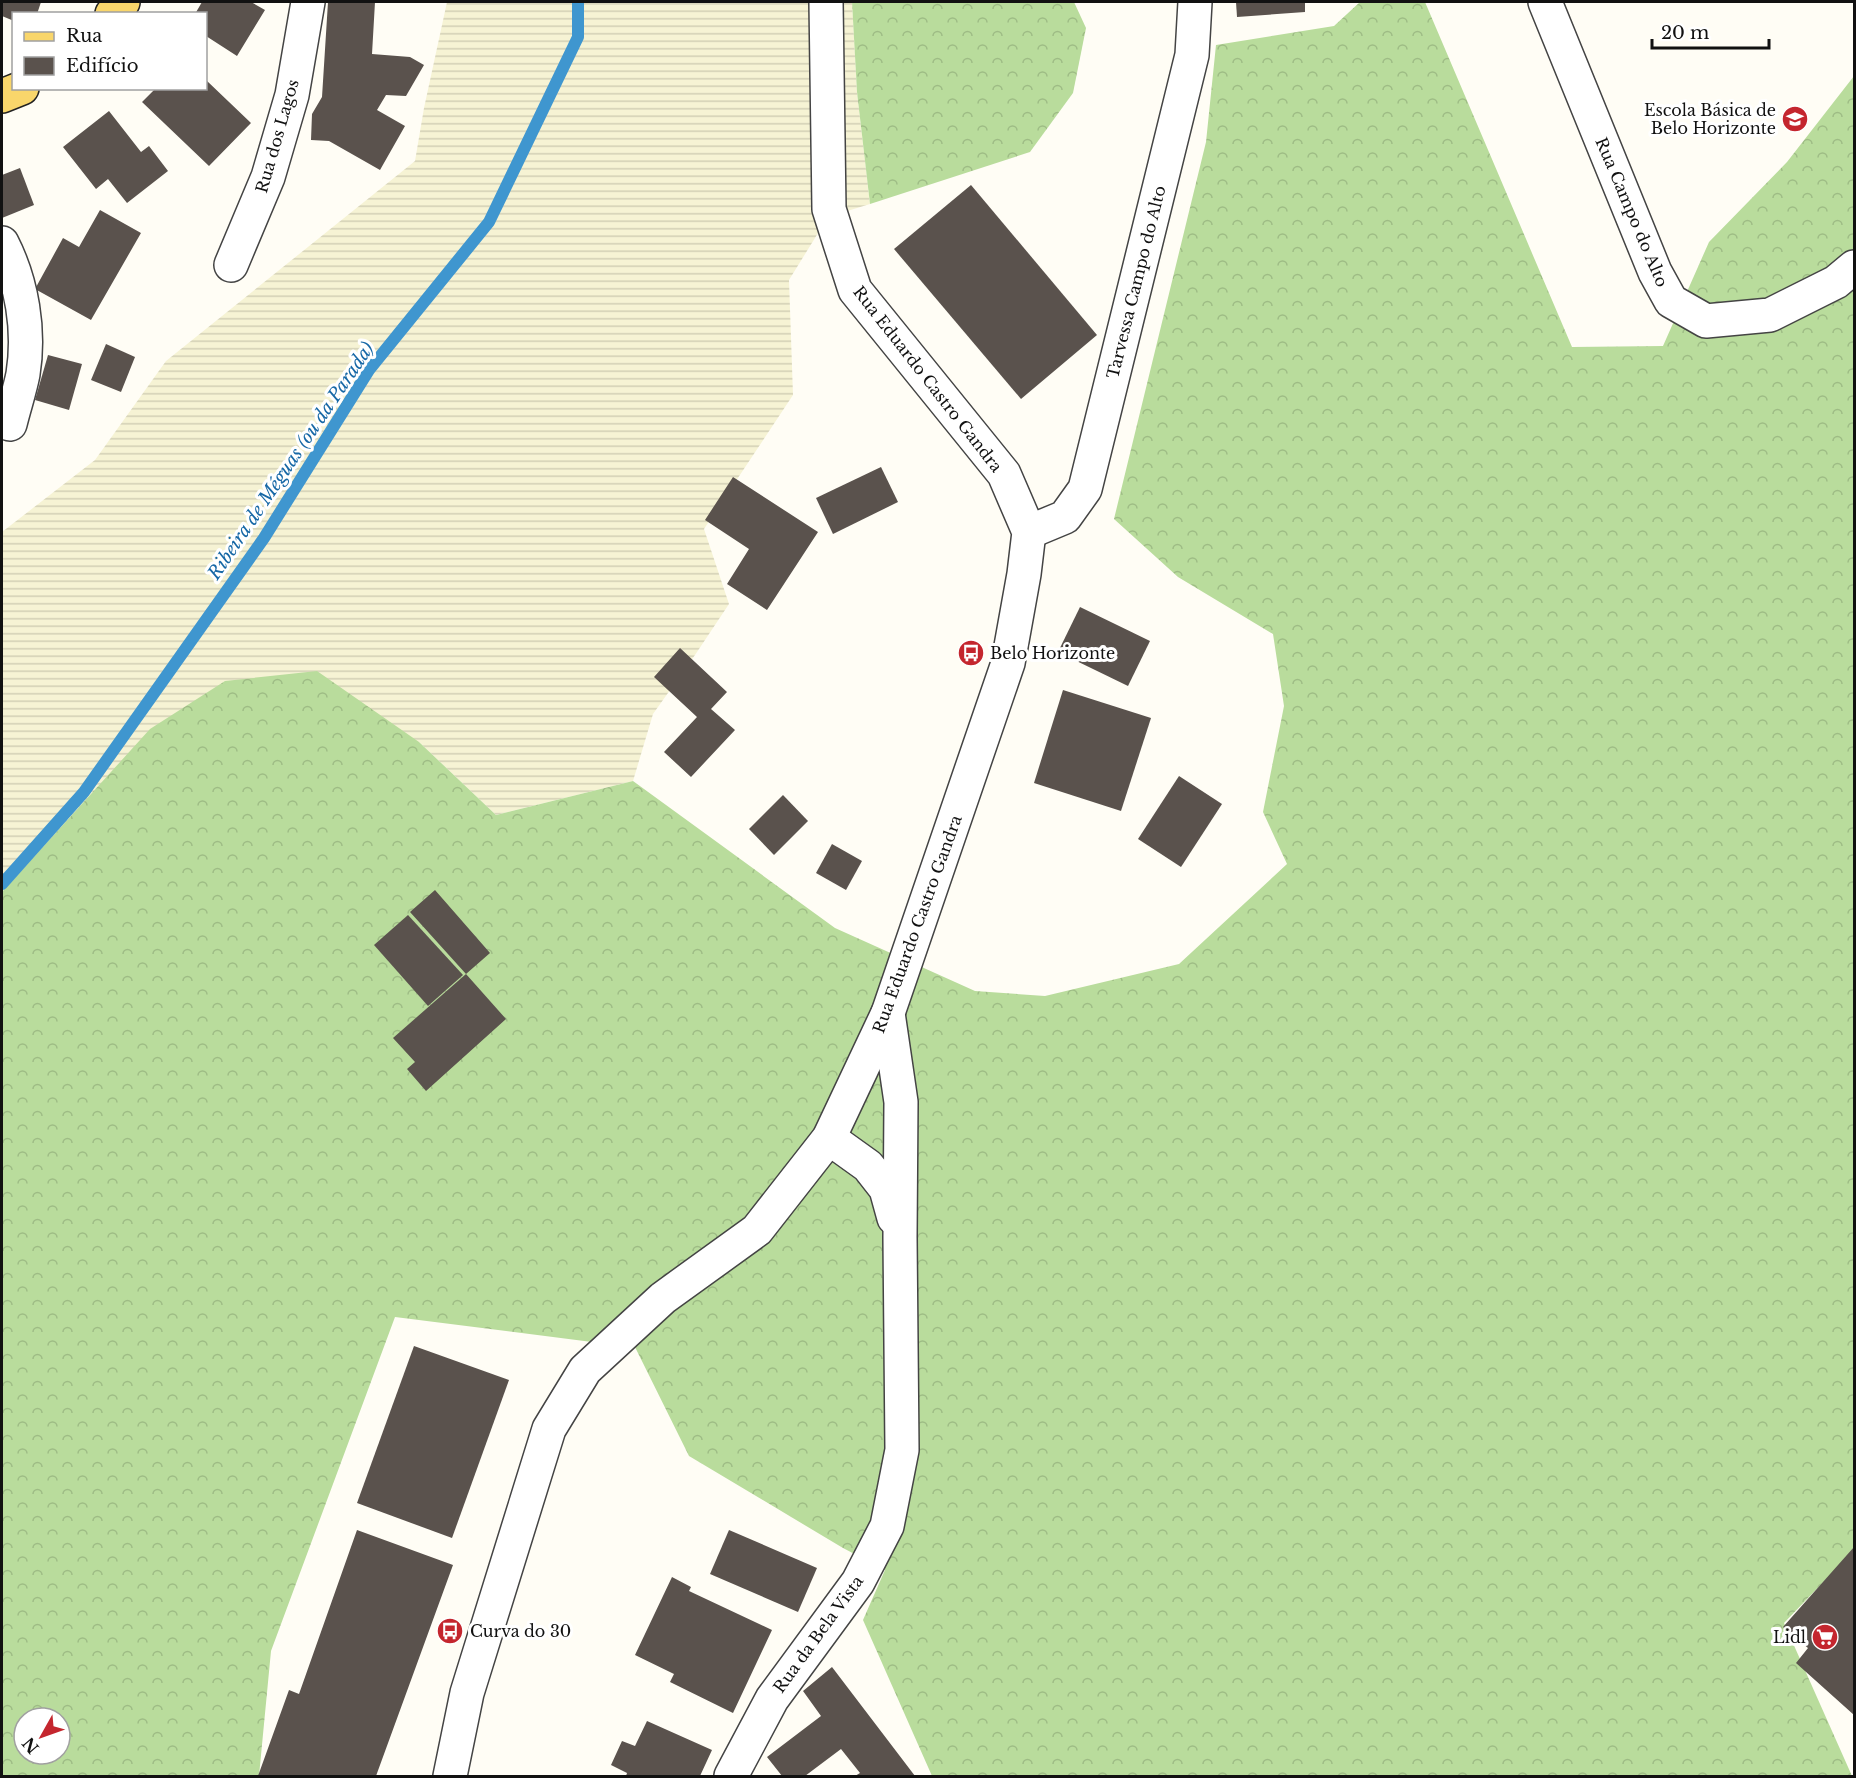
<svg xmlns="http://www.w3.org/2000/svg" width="1856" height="1778" viewBox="0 0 1856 1778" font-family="'Libre Baskerville',serif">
<defs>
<pattern id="farmland-rules" width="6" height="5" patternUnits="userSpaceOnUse" patternTransform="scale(1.5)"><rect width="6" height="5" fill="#f6f3d4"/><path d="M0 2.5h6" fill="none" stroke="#d2cfb5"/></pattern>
<pattern id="forest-crowns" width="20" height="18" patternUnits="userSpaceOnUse" patternTransform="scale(1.5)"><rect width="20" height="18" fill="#b9dc9c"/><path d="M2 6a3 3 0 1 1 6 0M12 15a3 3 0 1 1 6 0" fill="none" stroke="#9ebc85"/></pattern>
</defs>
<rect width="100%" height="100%" fill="#fffdf5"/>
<path fill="url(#farmland-rules)" d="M447 2H852L857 92 870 204 828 217 789 280 793 395 704 529 729 604 695 655 653 714 633 781 496 815 419 742 26 864 2 892V532L95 460 166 361 415 161 424 108Z"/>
<g fill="url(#forest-crowns)" fill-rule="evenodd">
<path d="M852 2H1074L1086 28 1073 93 1030 152 870 204 857 92Z"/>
<path d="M1360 2H1425L1572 347 1663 346 1709 242 1787 162 1854 76V1550L1784 1623 1852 1776H932L863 1620 885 1570 843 1548 689 1456 634 1345 631 1347 395 1317 271 1651 259 1776H2V892L150 729 225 681 317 671 419 742 496 815 633 781 835 928 975 991 1045 996 1179 964 1287 864 1263 812 1284 706 1273 634 1178 577 1114 519 1206 142 1216 45 1334 26ZM24 1718H60V1754H24Z"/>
</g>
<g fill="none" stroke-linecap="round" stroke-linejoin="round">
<path stroke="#3f96cf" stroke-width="12" d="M2 884 84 792 264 538 369 370 489 222 578 37V2"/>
</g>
<g fill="#5a524d">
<path d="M2 2H41L37 14H14V21L2 16Z"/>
<path d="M202 2H251L265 10 237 56 206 36V14H195Z"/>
<path d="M328 2H375L372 54 410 57 424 65 406 96 386 95 377 110 405 126 380 170 329 141 311 140 312 114 322 97Z"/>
<path d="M1236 2H1305V12L1237 17Z"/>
<path d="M206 80 251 123 209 166 142 102 156 88H206Z"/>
<path d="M109 111 141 152 149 146 168 171 127 203 108 179 96 189 63 147Z"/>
<path d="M20 168 34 205 2 218V175Z"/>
<path d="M971 185 1097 335 1021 399 894 249Z"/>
<path d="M100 210 141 233 91 320 35 289 63 238 79 247Z"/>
<path d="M106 344 135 357 121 392 91 380Z"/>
<path d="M48 355 82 364 69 410 35 400Z"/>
<path d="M881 467 898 502 833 534 816 498Z"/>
<path d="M733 477 818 532 767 610 727 584 749 549 705 520Z"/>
<path d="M1080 607 1150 641 1128 686 1058 652Z"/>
<path d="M680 648 727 692 711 709 735 730 691 777 664 752 697 717 654 677Z"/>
<path d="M1063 690 1151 718 1121 811 1034 783Z"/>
<path d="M1179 776 1222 804 1181 867 1138 839Z"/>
<path d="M783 795 808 821 774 855 749 829Z"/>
<path d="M832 844 862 861 846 890 816 873Z"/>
<path d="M435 890 490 953 466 974 506 1019 426 1091 407 1069 415 1062 393 1038 466 974 410 912Z"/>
<path d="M408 915 463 975 428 1006 374 945Z"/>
<path d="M414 1346 509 1380 452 1538 357 1503Z"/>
<path d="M357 1530 453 1565 376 1776H258L289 1690 299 1694Z"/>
<path d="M729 1530 817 1568 798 1612 710 1574Z"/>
<path d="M1854 1547V1715L1796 1663 1808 1648 1783 1627Z"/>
<path d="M672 1577 691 1587 689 1591 772 1630 733 1713 670 1682 674 1674 635 1655Z"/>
<path d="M832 1667 915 1776H855L860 1773 841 1749 805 1776H782L767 1757 821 1716 803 1691Z"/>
<path d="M647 1721 712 1750 700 1776H626L627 1773 611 1765 622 1741 635 1746Z"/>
</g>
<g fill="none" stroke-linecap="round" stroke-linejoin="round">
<defs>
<g id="minor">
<path d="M1545 2 1655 272 1671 301 1706 321 1770 315 1836 282 1854 267"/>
<path d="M2 243C22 282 30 330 23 374 20 390 14 407 10 424"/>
<path d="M231 265 268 177 292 95 308 2"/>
<path d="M1029 532 1065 517 1085 489 1192 55 1195 2"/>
<path d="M829 1138 868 1166 886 1189 894 1218"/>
<path d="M450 1776 467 1693 549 1429 585 1370 663 1298 757 1230 829 1138 888 1013 1008 663 1024 574 1029 532 1004 474 855 290 829 209 826 2"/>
<path d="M731 1776 772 1699 858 1582 887 1526 902 1450 900 1237 901 1102 888 1013"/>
</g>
<g id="major">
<path d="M112 14 123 2"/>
<path d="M2 96 22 88"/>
</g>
</defs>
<use href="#minor" stroke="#444" stroke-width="36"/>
<use href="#major" stroke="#222" stroke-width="36"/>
<use href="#minor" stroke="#fff" stroke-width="33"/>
<use href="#major" stroke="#f9d66b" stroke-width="33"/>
</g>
<defs>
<symbol id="school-disc" viewBox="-11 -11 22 22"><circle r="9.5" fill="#c4262e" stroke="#fff"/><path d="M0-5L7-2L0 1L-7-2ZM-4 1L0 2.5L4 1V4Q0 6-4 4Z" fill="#fff"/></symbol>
<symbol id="bus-disc" viewBox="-11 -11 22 22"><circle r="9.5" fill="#c4262e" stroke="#fff"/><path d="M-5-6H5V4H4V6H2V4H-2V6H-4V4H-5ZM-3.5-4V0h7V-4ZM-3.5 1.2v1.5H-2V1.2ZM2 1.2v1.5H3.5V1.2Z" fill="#fff"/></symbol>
<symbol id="supermarket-disc" viewBox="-11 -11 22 22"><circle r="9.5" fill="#c4262e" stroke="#fff"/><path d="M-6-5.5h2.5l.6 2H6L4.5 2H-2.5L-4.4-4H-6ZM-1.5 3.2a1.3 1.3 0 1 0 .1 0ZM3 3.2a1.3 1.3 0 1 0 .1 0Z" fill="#fff"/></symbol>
</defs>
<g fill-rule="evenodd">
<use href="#school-disc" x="1780" y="104" width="30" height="30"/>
<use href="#bus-disc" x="956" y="638" width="30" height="30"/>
<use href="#bus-disc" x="435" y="1616" width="30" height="30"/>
<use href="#supermarket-disc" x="1810" y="1622" width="30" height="30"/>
</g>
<g text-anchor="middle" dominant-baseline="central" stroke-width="6" stroke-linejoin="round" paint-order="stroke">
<g font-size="16" fill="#111" stroke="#fff" text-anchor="end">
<text x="1776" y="110">Escola Básica de<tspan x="1776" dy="18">Belo Horizonte</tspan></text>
<text x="990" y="653" text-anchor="start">Belo Horizonte</text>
<text x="470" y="1631" text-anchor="start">Curva do 30</text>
<text x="1806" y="1637">Lidl</text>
</g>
<g font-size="16" fill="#111" stroke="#fff">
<text transform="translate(277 136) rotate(-74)">Rua dos Lagos</text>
<text transform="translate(1632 212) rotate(67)">Rua Campo do Alto</text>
<text transform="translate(1136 282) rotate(-76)">Tarvessa Campo do Alto</text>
<text transform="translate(928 379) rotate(52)">Rua Eduardo Castro Gandra</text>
<text transform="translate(917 924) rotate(-70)">Rua Eduardo Castro Gandra</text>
<text transform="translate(818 1634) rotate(-54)">Rua da Bela Vista</text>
</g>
<g font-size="18" font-style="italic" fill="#1768a6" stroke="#fff">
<text transform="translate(291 461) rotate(-56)">Ribeira de Méguas (ou da Parada)</text>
</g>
</g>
<rect width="1856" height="1778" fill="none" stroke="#111111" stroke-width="6"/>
<rect x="12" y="12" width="195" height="78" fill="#ffffff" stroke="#a0a0a0" stroke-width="1.5"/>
<rect x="24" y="32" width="30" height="9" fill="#f9d66b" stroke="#a0a0a0" stroke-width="1.5"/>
<text x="66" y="42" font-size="18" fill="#111111">Rua</text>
<rect x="24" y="57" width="30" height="18" fill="#5a524d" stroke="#a0a0a0" stroke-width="1.5"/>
<text x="66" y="72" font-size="18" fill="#111111">Edifício</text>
<g transform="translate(42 1736) rotate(230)"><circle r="28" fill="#ffffff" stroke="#a0a0a0" stroke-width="1.5"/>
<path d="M0-4.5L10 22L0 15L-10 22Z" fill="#c4262e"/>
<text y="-9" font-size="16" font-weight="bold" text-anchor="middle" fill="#111111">N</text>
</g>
<path d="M1652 39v9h117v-9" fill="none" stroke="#111111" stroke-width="3"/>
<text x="1661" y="39" font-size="18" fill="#111111" stroke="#ffffff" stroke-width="4.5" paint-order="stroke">20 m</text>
</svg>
